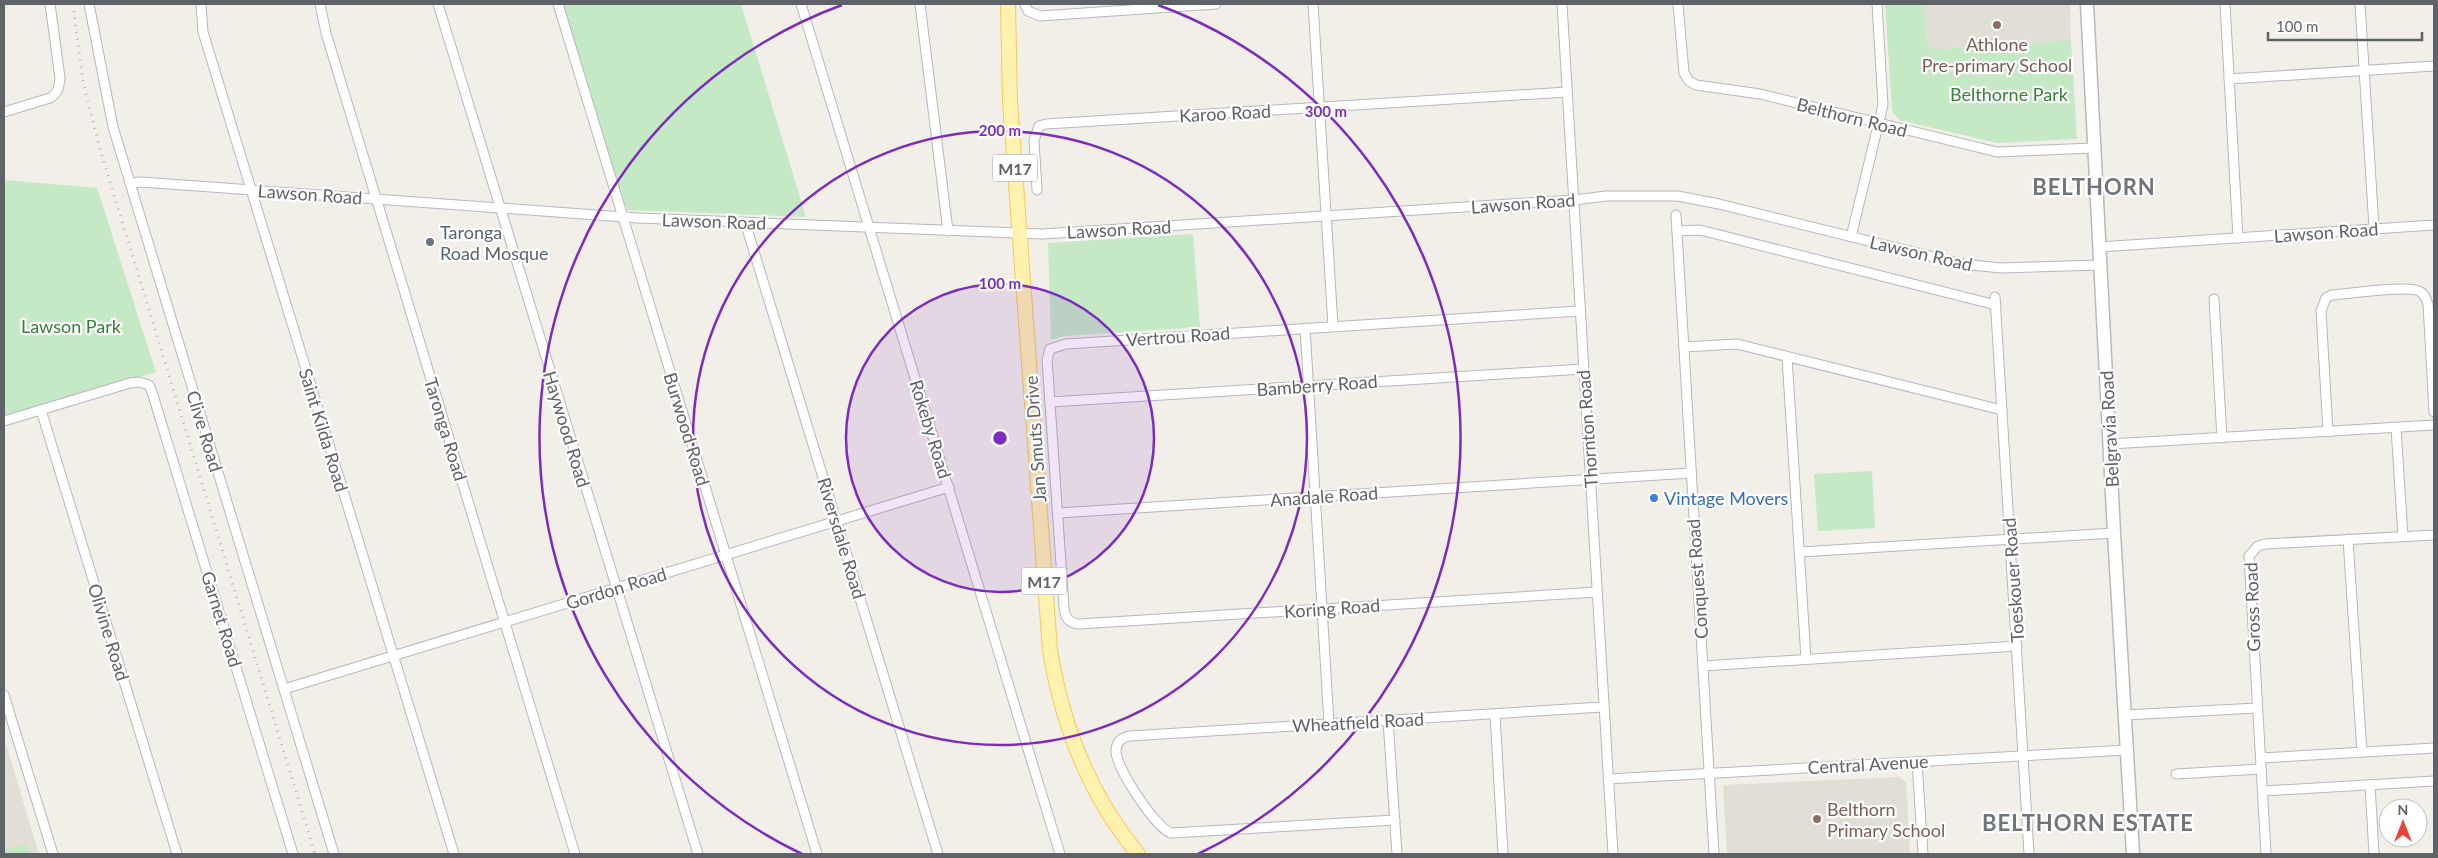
<svg xmlns="http://www.w3.org/2000/svg" width="2438" height="858" viewBox="0 0 2438 858" font-family="Lato,sans-serif">
<rect width="100%" height="100%" fill="#f1efe8"/>
<g fill="#e1ded6">
<path d="M1923 4H2070L2071 40 1939 49 1928 48Z"/>
<path d="M4 738 39 854H4Z"/>
<path d="M1899 777 1906 782 1910 854H1727L1723 785Z"/>
</g>
<g fill="#c5e8c5">
<path d="M563 4H741L806 217 628 210 624 204Z"/>
<path d="M1885 4H1923L1928 48 1940 49 2071 40 2077 139 1997 143 1899 120 1892 111Z"/>
<path d="M4 180 97 188 156 372 4 416Z"/>
<path d="M1193 234 1200 327 1064 336 1051 340 1048 243Z"/>
<path d="M1872 471 1875 528 1818 531 1814 474Z"/>
<path d="M27 844 30 854H4V851Z"/>
</g>
<g fill="none" stroke-linecap="round" stroke-linejoin="round">
<defs>
<g id="street">
<path d="M89 4 113 127 334 854"/>
<path d="M201 4 203 32 454 854"/>
<path d="M320 4 326 33 575 854"/>
<path d="M438 4 698 854"/>
<path d="M558 4 817 854"/>
<path d="M801 4 1060 854"/>
<path d="M920 4 948 231"/>
<path d="M1025 4 1028 11 1040 16 1216 4"/>
<path d="M1313 4 1333 326"/>
<path d="M1562 4 1613 854"/>
<path d="M1678 4 1684 73 1689 81 1696 85 1760 94 1997 152 2094 148"/>
<path d="M2225 4 2238 238"/>
<path d="M2360 4 2374 228"/>
<path d="M2229 79 2434 66"/>
<path d="M4 112 50 98C58 93 59 88 60 78L50 4"/>
<path d="M130 183 141 182 638 218 1042 234 1574 200 1606 196H1678L1719 204 1962 264 2001 268 2100 265"/>
<path d="M1037 190 1034 140 1039 126 1046 124 1567 92"/>
<path d="M1676 215 1714 854"/>
<path d="M745 222 938 854"/>
<path d="M1677 231 1700 230 1996 305"/>
<path d="M1851 237 1883 105 1877 4"/>
<path d="M2099 247 2434 225"/>
<path d="M1995 297 2029 854"/>
<path d="M2214 299 2222 438"/>
<path d="M1579 311 1066 344 1050 349 1047 360 1064 607C1065 617 1068 623 1079 624L1597 592"/>
<path d="M1305 328 1329 723"/>
<path d="M1684 347 1737 344 2002 410"/>
<path d="M1787 357 1806 659"/>
<path d="M1050 402 1583 369"/>
<path d="M41 410 177 854"/>
<path d="M4 421 130 383 139 382 149 385 152 392 293 854"/>
<path d="M2396 428 2403 536"/>
<path d="M2328 432 2321 311 2326 298 2332 295C2349 294 2407 285 2419 291 2425 294 2426 299 2428 304L2434 412"/>
<path d="M2110 444 2434 425"/>
<path d="M1058 513 1691 473"/>
<path d="M2348 539 2362 752"/>
<path d="M1800 552 2114 533"/>
<path d="M1703 666 2017 646"/>
<path d="M284 689 949 487"/>
<path d="M4 695 53 854"/>
<path d="M1495 714 1503 854"/>
<path d="M2125 715 2257 708"/>
<path d="M1388 720 1397 854"/>
<path d="M2261 758 2434 748"/>
<path d="M1917 762 1923 854"/>
<path d="M2176 774 2261 769"/>
<path d="M1608 779 2127 750"/>
<path d="M2370 785 2374 854"/>
<path d="M2263 791 2434 781"/>
<path d="M1395 820 1171 833C1155 827 1116 768 1116 751 1116 742 1122 737 1130 736L1603 707"/>
<path d="M2266 854 2249 556 2258 546 2265 544 2434 535"/>
</g>
<path id="secondary" d="M2087 4 2114 533 2133 854"/>
<path id="primary" d="M1008 4 1010 102 1050 650C1062 724 1090 796 1138 854"/>
</defs>
<use href="#street" stroke="#b5b8bc" stroke-width="11"/>
<use href="#secondary" stroke="#b6babf" stroke-width="15"/>
<use href="#primary" stroke="#f2c960" stroke-width="16"/>
<use href="#street" stroke="#fff" stroke-width="9"/>
<use href="#secondary" stroke="#fff" stroke-width="12"/>
<use href="#primary" stroke="#fff2af" stroke-width="14"/>
<path stroke="#b6b7b8" stroke-width="3" stroke-dasharray="1 6" stroke-linecap="butt" d="M73 4 83 82 100 149 315 854"/>
</g>
<circle cx="1000" cy="438" r="154" fill="#7b2cbf" fill-opacity=".12"/>
<g fill="none" stroke="#7b2cbf" stroke-width="2.5">
<circle cx="1000" cy="438" r="154"/>
<circle cx="1000" cy="438" r="307"/>
<path d="M802 854A461 461 0 0 1 842 5M1158 5A461 461 0 0 1 1198 854"/>
</g>
<g fill="#8d6e63" stroke="#fff" stroke-width="2">
<circle cx="1997" cy="25" r="5"/>
<circle cx="1817" cy="819" r="5"/>
</g>
<circle fill="#6b7280" stroke="#fff" stroke-width="2" cx="430" cy="242" r="5"/>
<circle fill="#3f7fe0" stroke="#fff" stroke-width="2" cx="1654" cy="498" r="5"/>
<g text-anchor="middle" dominant-baseline="central" stroke-width="4.5" stroke-linejoin="round" paint-order="stroke">
<g fill="#fff" stroke="#8f9295" stroke-width="1">
<rect x="992.5" y="154.5" width="45" height="27" rx="4"/>
<rect x="1021.5" y="567.5" width="45" height="27" rx="4"/>
</g>
<g font-size="16" font-weight="bold" fill="#5f6368">
<text x="1015" y="168">M17</text>
<text x="1044" y="581">M17</text>
</g>
<g font-size="18" fill="#785e54" stroke="#fff">
<text x="1997" y="44">Athlone<tspan x="1997" dy="21">Pre-primary School</tspan></text>
<text x="1827" y="809" text-anchor="start">Belthorn<tspan x="1827" dy="21">Primary School</tspan></text>
</g>
<g font-size="18" fill="#348238" stroke="#fff">
<text x="2009" y="94">Belthorne Park</text>
<text x="71" y="326">Lawson Park</text>
</g>
<g font-size="18" fill="#5f6368" stroke="#fff">
<text transform="translate(1225 113) rotate(-3)">Karoo Road</text>
<text transform="translate(1852 117) rotate(14)">Belthorn Road</text>
<text transform="translate(310 194) rotate(4)">Lawson Road</text>
<text transform="translate(1523 203) rotate(-4)">Lawson Road</text>
<text transform="translate(714 221) rotate(2)">Lawson Road</text>
<text transform="translate(1119 229) rotate(-3)">Lawson Road</text>
<text transform="translate(2326 232) rotate(-4)">Lawson Road</text>
<text transform="translate(1921 253) rotate(13)">Lawson Road</text>
<text transform="translate(1178 336) rotate(-4)">Vertrou Road</text>
<text transform="translate(1317 385) rotate(-4)">Bamberry Road</text>
<text transform="translate(446 429) rotate(73)">Taronga Road</text>
<text transform="translate(567 429) rotate(73)">Haywood Road</text>
<text transform="translate(687 429) rotate(73)">Burwood Road</text>
<text transform="translate(931 429) rotate(73)">Rokeby Road</text>
<text transform="translate(1587 429) rotate(-94)">Thornton Road</text>
<text transform="translate(2109 429) rotate(-93)">Belgravia Road</text>
<text transform="translate(324 430) rotate(73)">Saint Kilda Road</text>
<text transform="translate(205 431) rotate(73)">Clive Road</text>
<text transform="translate(1035 439) rotate(-94)">Jan Smuts Drive</text>
<text transform="translate(1324 496) rotate(-4)">Anadale Road</text>
<text transform="translate(842 538) rotate(73)">Riversdale Road</text>
<text transform="translate(1697 579) rotate(-94)">Conquest Road</text>
<text transform="translate(2013 580) rotate(-94)">Toeskouer Road</text>
<text transform="translate(616 588) rotate(-17)">Gordon Road</text>
<text transform="translate(2252 607) rotate(-92)">Gross Road</text>
<text transform="translate(1332 608) rotate(-4)">Koring Road</text>
<text transform="translate(222 619) rotate(73)">Garnet Road</text>
<text transform="translate(109 632) rotate(73)">Olivine Road</text>
<text transform="translate(1358 722) rotate(-3)">Wheatfield Road</text>
<text transform="translate(1868 764) rotate(-3)">Central Avenue</text>
</g>
<g font-size="18" fill="#5b616d" stroke="#fff" text-anchor="start">
<text x="440" y="232">Taronga<tspan x="440" dy="21">Road Mosque</tspan></text>
</g>
<g font-size="18" fill="#366cbe" stroke="#fff" text-anchor="start">
<text x="1664" y="498">Vintage Movers</text>
</g>
<g font-size="22" font-weight="bold" letter-spacing="1" fill="#70757a" stroke="#fff">
<text x="2094" y="186">BELTHORN</text>
<text x="2088" y="822">BELTHORN ESTATE</text>
</g>
</g>
<circle cx="1000" cy="438" r="8" fill="#7b2cbf" stroke="#fff" stroke-width="2.5"/>
<g font-size="15" text-anchor="middle" font-weight="bold" fill="#7b2cbf" stroke="#fff" stroke-width="4.5" stroke-linejoin="round" paint-order="stroke">
<text x="1326" y="117">300 m</text>
<text x="1000" y="136">200 m</text>
<text x="1000" y="289">100 m</text>
</g>
<rect width="2438" height="858" fill="none" stroke="#5f6368" stroke-width="10"/>
<g transform="translate(2403 823)"><circle r="24" fill="#ffffff" stroke="#bfc1c3"/>
<path d="M0-4L9 19L0 12L-9 19Z" fill="#ea4335"/>
<text y="-8" font-size="14" font-weight="bold" text-anchor="middle" fill="#5f6368">N</text>
</g>
<path d="M2268 32v8h154v-8" fill="none" stroke="#5f6368" stroke-width="2.5"/>
<text x="2276" y="32" font-size="15" fill="#5f6368" stroke="#ffffff" stroke-width="4" paint-order="stroke">100 m</text>
</svg>
